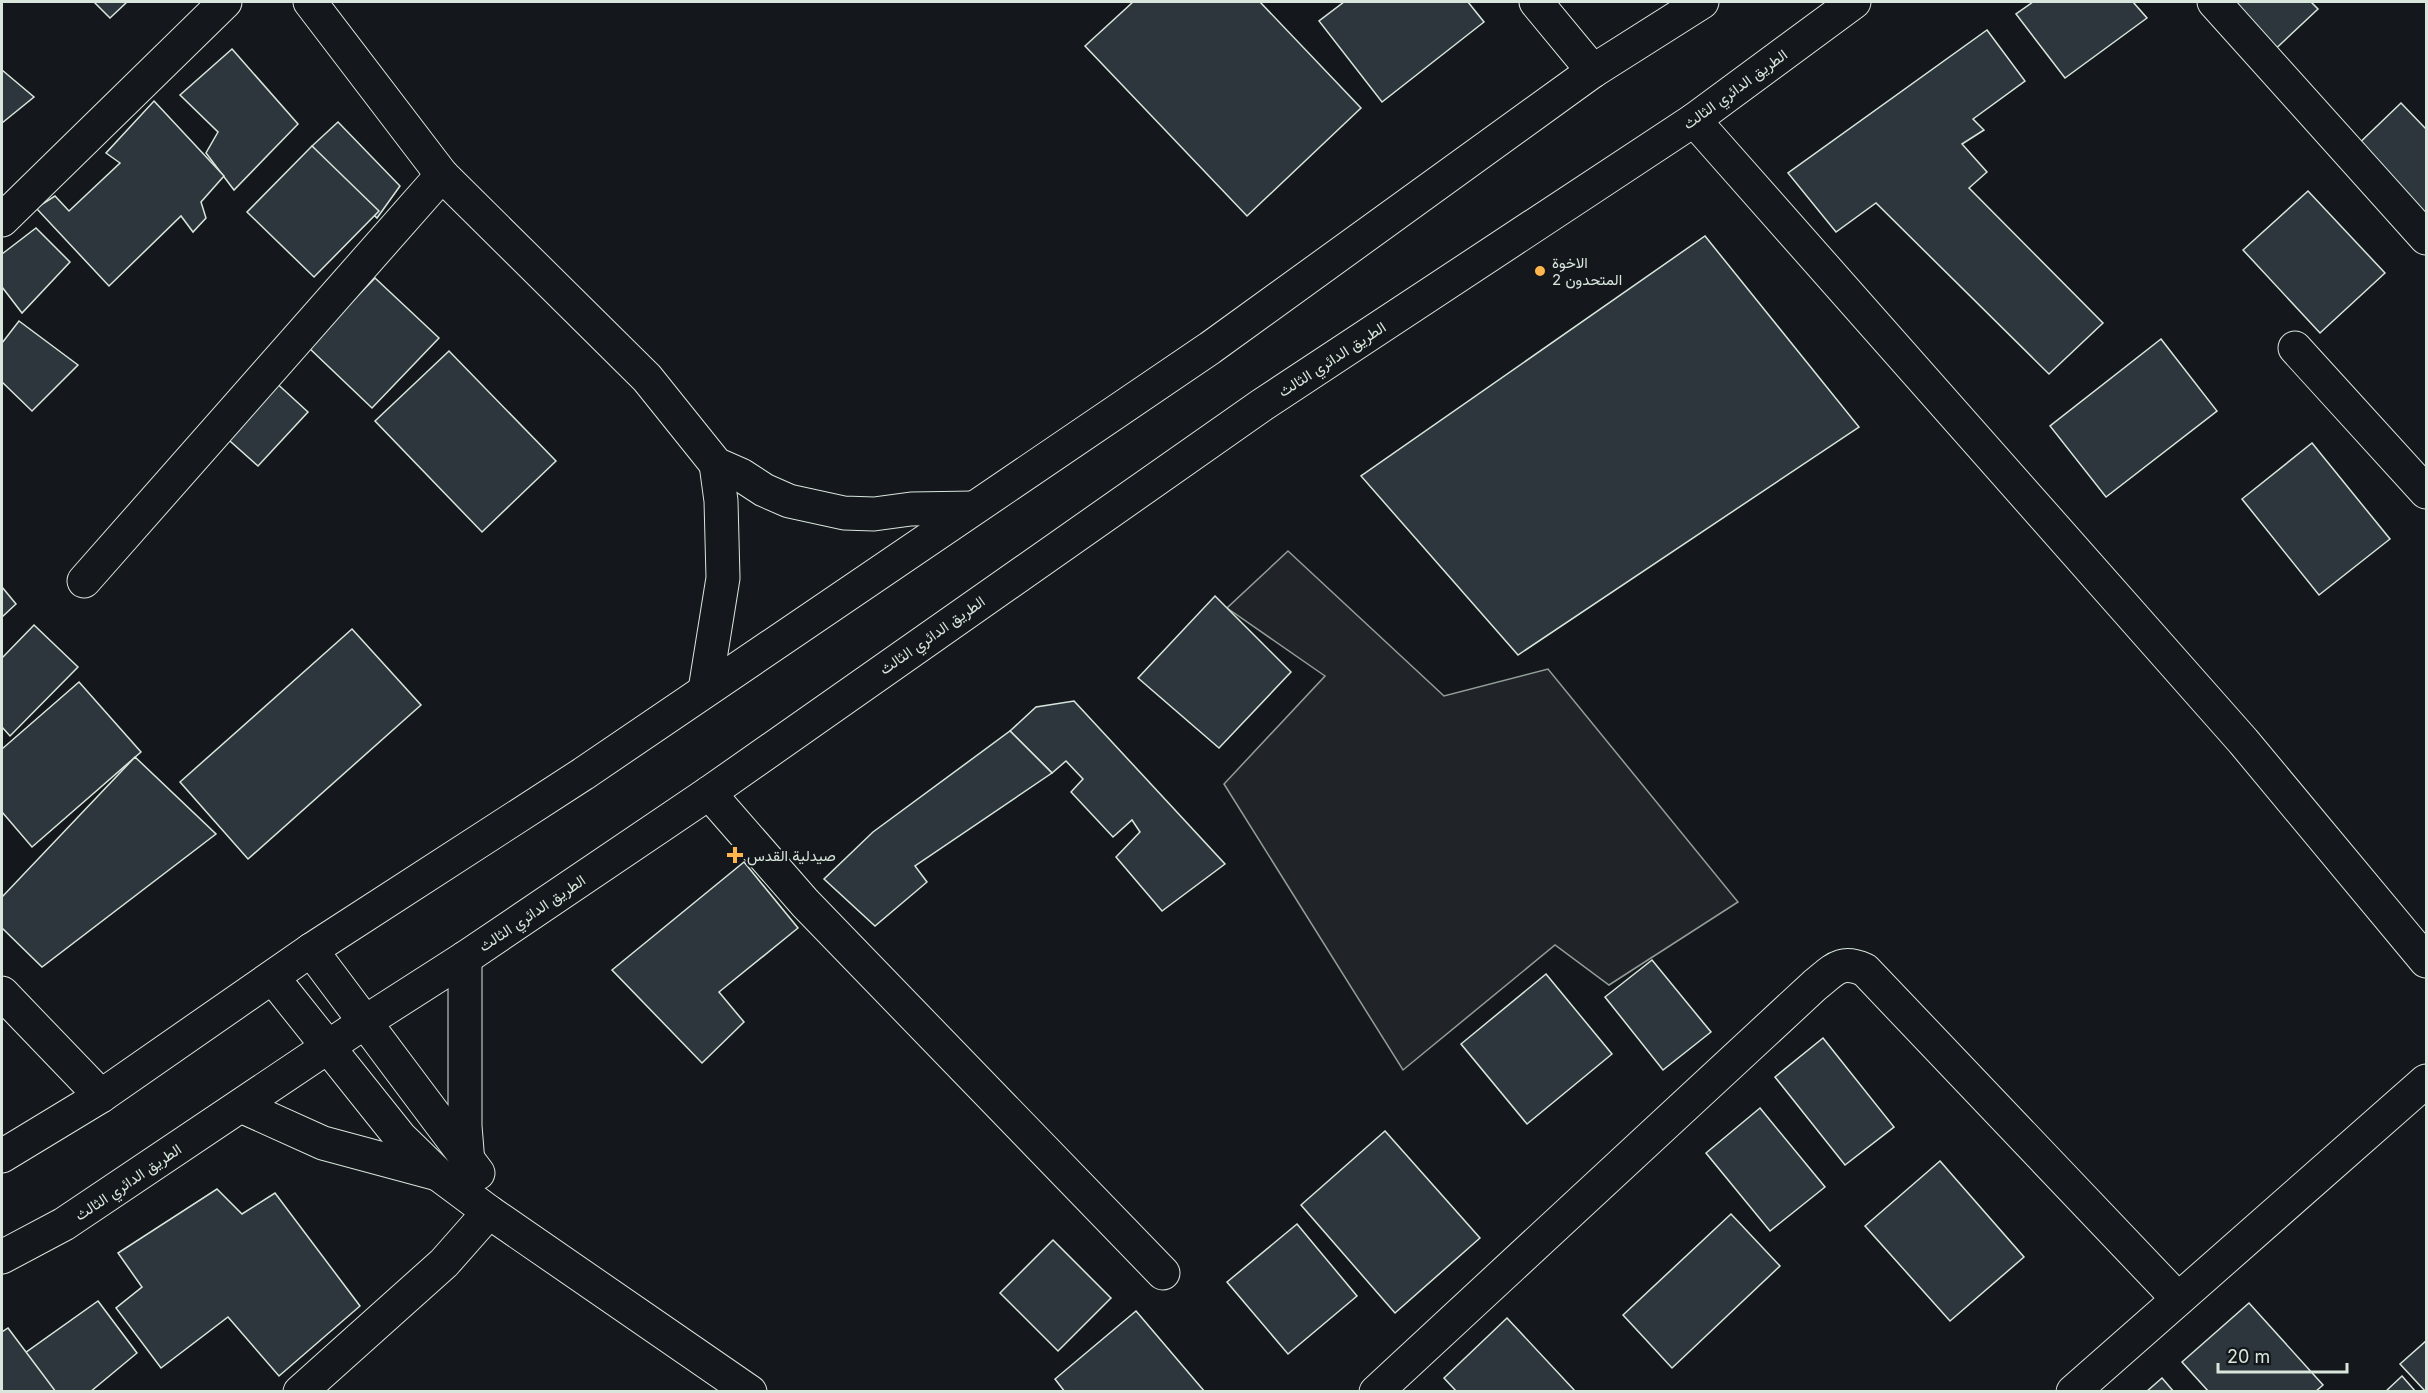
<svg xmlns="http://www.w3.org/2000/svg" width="2428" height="1393" viewBox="0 0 2428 1393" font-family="Inter,Vazirmatn,sans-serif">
<rect width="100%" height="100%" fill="#14181c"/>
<path fill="#202428" stroke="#939e99" stroke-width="1.5" d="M1288 551 1444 696 1548 669 1738 902 1609 985 1555 945 1403 1070 1224 784 1325 676 1227 608Z"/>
<g fill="#2c363c" stroke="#d8e6dc" stroke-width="1.5">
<path d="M94 2H127L110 18Z"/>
<path d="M1133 2H1260L1361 108 1247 216 1085 46Z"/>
<path d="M1344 2H1468L1484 22 1382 102 1319 21Z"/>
<path d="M2033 2H2133L2147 18 2065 78 2016 14Z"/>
<path d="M2216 2H2311L2318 9 2268 56Z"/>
<path d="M1987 30 2025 81 1973 119 1984 130 1962 144 1987 172 1969 188 2103 323 2049 374 1876 203 1836 232 1788 173Z"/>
<path d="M232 49 298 124 234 190 206 153 218 132 180 95Z"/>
<path d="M2 70 34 97 2 123Z"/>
<path d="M154 101 224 176 201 202 206 218 193 232 181 216 109 286 36 208 55 196 69 211 120 163 106 153Z"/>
<path d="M2401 103 2426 129V229L2351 151Z"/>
<path d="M338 122 400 186 377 218 354 196 340 187 312 146Z"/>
<path d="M312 146 379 211 314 277 247 212Z"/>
<path d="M2308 191 2385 273 2320 333 2243 250Z"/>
<path d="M36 228 70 262 22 313 2 287V254Z"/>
<path d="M1705 236 1859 427 1518 655 1361 476Z"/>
<path d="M375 278 439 338 372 408 308 347Z"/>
<path d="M19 321 78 365 32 411 2 382V343Z"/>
<path d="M2161 339 2217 411 2106 497 2050 426Z"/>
<path d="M449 351 556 461 482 532 375 421Z"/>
<path d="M272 379 308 412 258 466 222 434Z"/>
<path d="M2312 443 2390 539 2319 595 2242 499Z"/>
<path d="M2 587 16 604 2 617Z"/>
<path d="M1215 596 1291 672 1219 748 1138 678Z"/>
<path d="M34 625 78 667 10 736 2 727V658Z"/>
<path d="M352 629 421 705 248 859 180 782Z"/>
<path d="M79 682 141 752 32 847 2 812V749Z"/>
<path d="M1074 701 1225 864 1162 911 1116 857 1140 832 1132 820 1113 837 1071 792 1083 779 1066 761 1052 773 1010 731 1036 707Z"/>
<path d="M1010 731 1052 773 915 866 927 882 875 926 824 879 873 832Z"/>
<path d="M135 757 216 834 42 967 2 928V897Z"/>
<path d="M744 862 798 928 719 992 744 1022 702 1063 612 970Z"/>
<path d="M1652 960 1711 1032 1663 1070 1605 997Z"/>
<path d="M1546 974 1612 1054 1527 1124 1461 1044Z"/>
<path d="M1823 1038 1894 1127 1845 1165 1775 1077Z"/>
<path d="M1760 1108 1825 1187 1770 1231 1706 1153Z"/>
<path d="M1385 1131 1480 1238 1395 1313 1301 1205Z"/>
<path d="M1940 1161 2024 1257 1950 1321 1865 1226Z"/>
<path d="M217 1189 242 1214 275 1193 360 1306 279 1376 228 1317 161 1368 116 1308 142 1287 118 1253Z"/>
<path d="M1731 1214 1780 1266 1672 1368 1623 1315Z"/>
<path d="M1297 1224 1357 1296 1288 1354 1227 1282Z"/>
<path d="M1053 1240 1111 1298 1058 1351 1000 1293Z"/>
<path d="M98 1301 137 1353 90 1392H54L25 1353Z"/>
<path d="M2249 1303 2323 1385 2315 1392H2209L2182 1362Z"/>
<path d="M1136 1311 1205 1392H1065L1055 1379Z"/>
<path d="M1507 1318 1576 1392H1457L1444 1378Z"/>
<path d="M8 1328 56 1392H2V1332Z"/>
<path d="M2426 1341V1392L2400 1364Z"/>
<path d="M2402 1376 2416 1392H2385Z"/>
<path d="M2162 1378 2174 1392H2146Z"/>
</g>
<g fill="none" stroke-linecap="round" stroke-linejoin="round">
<defs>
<g id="street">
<path d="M310 2 442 175 647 378 716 464 741 475 764 490 789 501 844 513 874 514 911 509 973 508"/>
<path d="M1536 2 1593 71"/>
<path d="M2214 2 2426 238"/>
<path d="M1694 120 2243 741 2426 961"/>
<path d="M2 220 225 2"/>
<path d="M2295 348 2426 492"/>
<path d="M84 581 442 175"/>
<path d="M705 690 723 578 721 501 716 464"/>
<path d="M709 793 805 903 1163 1273"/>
<path d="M311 950 478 1173"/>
<path d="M273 978 400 1137 438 1174 489 1212 750 1392"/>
<path d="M2 993 101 1096"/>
<path d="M300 1392 444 1263 489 1212"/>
<path d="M1376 1392 1815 985C1834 970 1840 959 1865 970L2178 1299"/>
<path d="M2073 1392 2426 1081"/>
</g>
<g id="primary">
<path d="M465 958V1126L468 1163"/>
<path d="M241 1106 323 1143 438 1174"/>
<path d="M2 1156 101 1096 311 950 583 774 1210 348 1593 71 1702 2"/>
<path d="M2 1257 64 1224 365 1022 465 958 709 793 1262 405 1694 120 1854 2"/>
</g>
</defs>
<use href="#street" stroke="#d8e6dc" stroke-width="35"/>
<use href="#primary" stroke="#d8e6dc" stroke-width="35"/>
<use href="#street" stroke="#14181c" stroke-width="33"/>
<use href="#primary" stroke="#14181c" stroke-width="33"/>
</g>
<g fill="#ffb74d" stroke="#14181c" stroke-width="2">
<circle cx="1540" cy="271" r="6"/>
<path d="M732 846h6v6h6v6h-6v6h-6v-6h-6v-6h6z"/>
</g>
<g text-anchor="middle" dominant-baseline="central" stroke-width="4.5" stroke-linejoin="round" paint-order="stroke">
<g font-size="15" fill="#d8e6dc" stroke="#14181c">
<text transform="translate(1735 89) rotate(-36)">الطريق الدائري الثالث</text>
<text transform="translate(1332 359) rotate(-33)">الطريق الدائري الثالث</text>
<text transform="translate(932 635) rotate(-35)">الطريق الدائري الثالث</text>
<text transform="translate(532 913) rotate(-34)">الطريق الدائري الثالث</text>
<text transform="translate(128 1182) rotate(-34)">الطريق الدائري الثالث</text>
</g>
<g font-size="15" fill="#d8e6dc" stroke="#14181c" text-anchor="start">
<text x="1552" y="262">الاخوة<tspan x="1552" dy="17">المتحدون 2</tspan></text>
<text x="747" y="855">صيدلية القدس</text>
</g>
</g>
<rect width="2428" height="1393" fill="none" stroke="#d8e6dc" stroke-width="6"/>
<path d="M2218 1363v9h129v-9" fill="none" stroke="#d8e6dc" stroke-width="3"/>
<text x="2227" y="1363" font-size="18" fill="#d8e6dc" stroke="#14181c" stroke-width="4.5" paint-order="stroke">20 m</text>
</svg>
